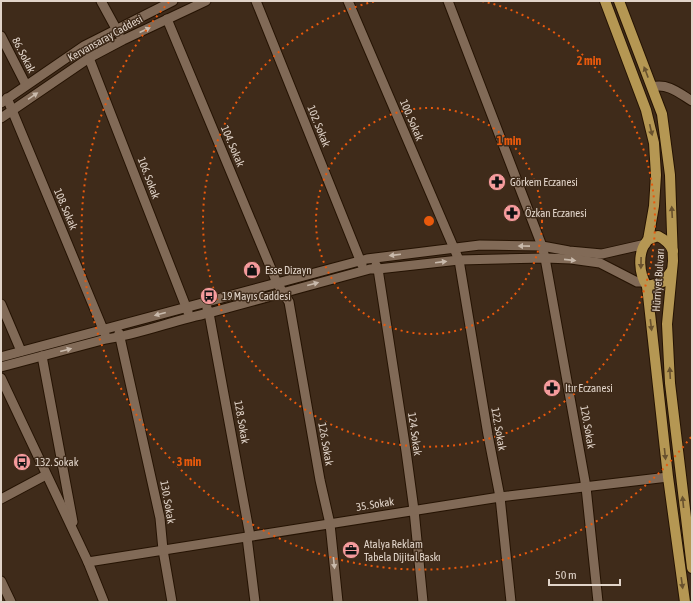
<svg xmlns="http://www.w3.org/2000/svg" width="693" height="603" viewBox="0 0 693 603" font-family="'Asap Condensed',sans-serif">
<rect width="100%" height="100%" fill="#3f2b1a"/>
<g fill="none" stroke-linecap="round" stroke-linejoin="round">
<defs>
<g id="minor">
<path d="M101 1 119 34"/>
<path d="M256 1 362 265"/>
<path d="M348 1 459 260 488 435 500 497 511 602"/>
<path d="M448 1 542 246 545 258 586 487 598 602"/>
<path d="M167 19 277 283 289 302 320 480 330 524 338 602"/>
<path d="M1 36 26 85"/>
<path d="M89 58 188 312"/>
<path d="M652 87C668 83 679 93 692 101"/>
<path d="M7 98 105 334"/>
<path d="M1 103 84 46 173 1"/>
<path d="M1 118 89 58 123 40 206 1"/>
<path d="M376 265 378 269 406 451 414 510 423 602"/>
<path d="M1 304 21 351"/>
<path d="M207 308 209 313 250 536"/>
<path d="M119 333 160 518 163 550 172 602"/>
<path d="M42 356 73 522"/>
<path d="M1 357 367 259 480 245 542 246 569 251 602 254 646 244"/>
<path d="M1 367 106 339C141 334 174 320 209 313L370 269H378L459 260 545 258 571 259 600 263 637 282H644"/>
<path d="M1 378 88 562 104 602"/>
<path d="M1 499 46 475"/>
<path d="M247 537 255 602"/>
<path d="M88 562 500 497 668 477"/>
<path d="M1 581 11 602"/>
</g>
<g id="major">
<path d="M605 1 646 110 654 143 656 175 654 206 648 240"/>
<path d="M619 1 662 114 670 175 673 261 667 324 670 383 692 568"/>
<path d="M673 251C670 244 666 240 658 236 655 237 649 239 647 241 637 253 639 274 647 286L668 477 685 602"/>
<path d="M647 286 663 282 672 270"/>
</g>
</defs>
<use href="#minor" stroke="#251303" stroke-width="11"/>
<use href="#major" stroke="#251303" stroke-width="12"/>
<use href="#minor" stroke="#816a57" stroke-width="9"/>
<use href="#major" stroke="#b59753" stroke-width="10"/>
</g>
<defs><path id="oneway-solid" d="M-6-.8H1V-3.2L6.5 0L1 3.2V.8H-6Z"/></defs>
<g fill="#c9baac">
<use href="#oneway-solid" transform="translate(145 30) rotate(-25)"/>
<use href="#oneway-solid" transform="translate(33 96) rotate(-34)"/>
<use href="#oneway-solid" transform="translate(524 246) rotate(-179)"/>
<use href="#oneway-solid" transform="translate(395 255) rotate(173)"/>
<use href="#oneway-solid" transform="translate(570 260) rotate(6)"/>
<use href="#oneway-solid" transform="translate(441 262) rotate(-7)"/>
<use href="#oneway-solid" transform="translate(313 284) rotate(-15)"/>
<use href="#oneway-solid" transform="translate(160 314) rotate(165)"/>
<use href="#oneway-solid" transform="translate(66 350) rotate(-15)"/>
<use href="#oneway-solid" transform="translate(334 563) rotate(84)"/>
</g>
<g fill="#68512e">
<use href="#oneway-solid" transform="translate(646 72) rotate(-111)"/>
<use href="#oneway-solid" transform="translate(651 130) rotate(77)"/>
<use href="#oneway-solid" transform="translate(672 212) rotate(-93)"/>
<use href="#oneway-solid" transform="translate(641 263) rotate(91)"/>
<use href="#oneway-solid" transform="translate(651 325) rotate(83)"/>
<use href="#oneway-solid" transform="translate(670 373) rotate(-93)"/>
<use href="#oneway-solid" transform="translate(665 454) rotate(84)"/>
<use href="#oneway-solid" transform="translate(683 502) rotate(-96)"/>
<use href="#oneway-solid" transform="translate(682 583) rotate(82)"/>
</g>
<g fill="none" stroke="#e8590c" stroke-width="2" stroke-dasharray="2 4">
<circle cx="429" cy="221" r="113"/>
<path d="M482 1A226 226 0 1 1 376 1"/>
<path d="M691 437A340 340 0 1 1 169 2"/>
</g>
<defs>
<symbol id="pharmacy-disc" viewBox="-11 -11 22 22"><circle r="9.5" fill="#f59b9c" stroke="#3f2b1a"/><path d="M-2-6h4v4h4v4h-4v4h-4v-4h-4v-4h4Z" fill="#111"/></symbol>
<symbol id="shop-disc" viewBox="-11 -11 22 22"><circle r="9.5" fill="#f59b9c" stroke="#3f2b1a"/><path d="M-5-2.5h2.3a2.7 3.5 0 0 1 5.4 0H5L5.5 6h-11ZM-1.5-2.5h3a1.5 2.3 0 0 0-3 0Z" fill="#111"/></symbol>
<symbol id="bus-disc" viewBox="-11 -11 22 22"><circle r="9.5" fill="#f59b9c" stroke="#3f2b1a"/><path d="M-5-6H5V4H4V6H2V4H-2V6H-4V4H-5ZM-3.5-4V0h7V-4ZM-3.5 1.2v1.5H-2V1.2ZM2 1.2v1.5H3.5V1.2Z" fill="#111"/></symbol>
<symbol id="office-disc" viewBox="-11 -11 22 22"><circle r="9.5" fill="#f59b9c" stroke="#3f2b1a"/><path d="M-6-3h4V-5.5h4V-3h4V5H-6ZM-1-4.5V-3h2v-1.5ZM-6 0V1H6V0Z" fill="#111"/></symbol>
</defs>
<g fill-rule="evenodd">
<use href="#pharmacy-disc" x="487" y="172" width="20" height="20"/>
<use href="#pharmacy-disc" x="502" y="203" width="20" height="20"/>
<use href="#shop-disc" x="242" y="260" width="20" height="20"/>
<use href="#bus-disc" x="199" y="286" width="20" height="20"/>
<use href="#pharmacy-disc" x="542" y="378" width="20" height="20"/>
<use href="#bus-disc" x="12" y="452" width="20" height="20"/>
<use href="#office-disc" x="341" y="540" width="20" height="20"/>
</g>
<g text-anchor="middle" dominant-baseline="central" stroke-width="3" stroke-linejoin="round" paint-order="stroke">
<g font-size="11" fill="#e1d4c9" stroke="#3f2b1a">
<text transform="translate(105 38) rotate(-29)">Kervansaray Caddesi</text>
<text transform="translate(24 55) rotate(63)">86. Sokak</text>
<text transform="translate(412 120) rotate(67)">100. Sokak</text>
<text transform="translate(319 126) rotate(68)">102. Sokak</text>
<text transform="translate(233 146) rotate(67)">104. Sokak</text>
<text transform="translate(149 178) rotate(69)">106. Sokak</text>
<text transform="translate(66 209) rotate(67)">108. Sokak</text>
<text transform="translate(658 280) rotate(-86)">Hürriyet Bulvarı</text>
<text transform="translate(242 422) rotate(80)">128. Sokak</text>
<text transform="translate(588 427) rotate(80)">120. Sokak</text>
<text transform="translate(499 429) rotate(80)">122. Sokak</text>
<text transform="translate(415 434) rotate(82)">124. Sokak</text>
<text transform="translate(326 444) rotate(80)">126. Sokak</text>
<text transform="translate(168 502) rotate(80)">130. Sokak</text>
<text transform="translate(375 504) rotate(-9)">35. Sokak</text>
</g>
<g font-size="11" fill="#e1d4c9" stroke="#3f2b1a" text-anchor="start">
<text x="510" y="182">Görkem Eczanesi</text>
<text x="525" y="213">Özkan Eczanesi</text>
<text x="265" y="270">Esse Dizayn</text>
<text x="222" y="296">19 Mayıs Caddesi</text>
<text x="565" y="388">Itır Eczanesi</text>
<text x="35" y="462">132. Sokak</text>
<text x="364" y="544">Atalya Reklam<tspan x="364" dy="13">Tabela Dijital Baskı</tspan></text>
</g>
</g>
<circle cx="429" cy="221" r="6" fill="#e8590c" stroke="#3f2b1a" stroke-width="2"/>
<g font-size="12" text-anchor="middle" font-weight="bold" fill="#e8590c" stroke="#3f2b1a" stroke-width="3" stroke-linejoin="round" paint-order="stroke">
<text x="589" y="65">2 min</text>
<text x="509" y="145">1 min</text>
<text x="189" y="466">3 min</text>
</g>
<rect width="693" height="603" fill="none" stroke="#e1d4c9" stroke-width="4"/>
<path d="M549 579v6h71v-6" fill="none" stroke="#e1d4c9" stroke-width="2"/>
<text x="555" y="579" font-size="12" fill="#e1d4c9" stroke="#3f2b1a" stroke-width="3" paint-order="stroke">50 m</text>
</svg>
